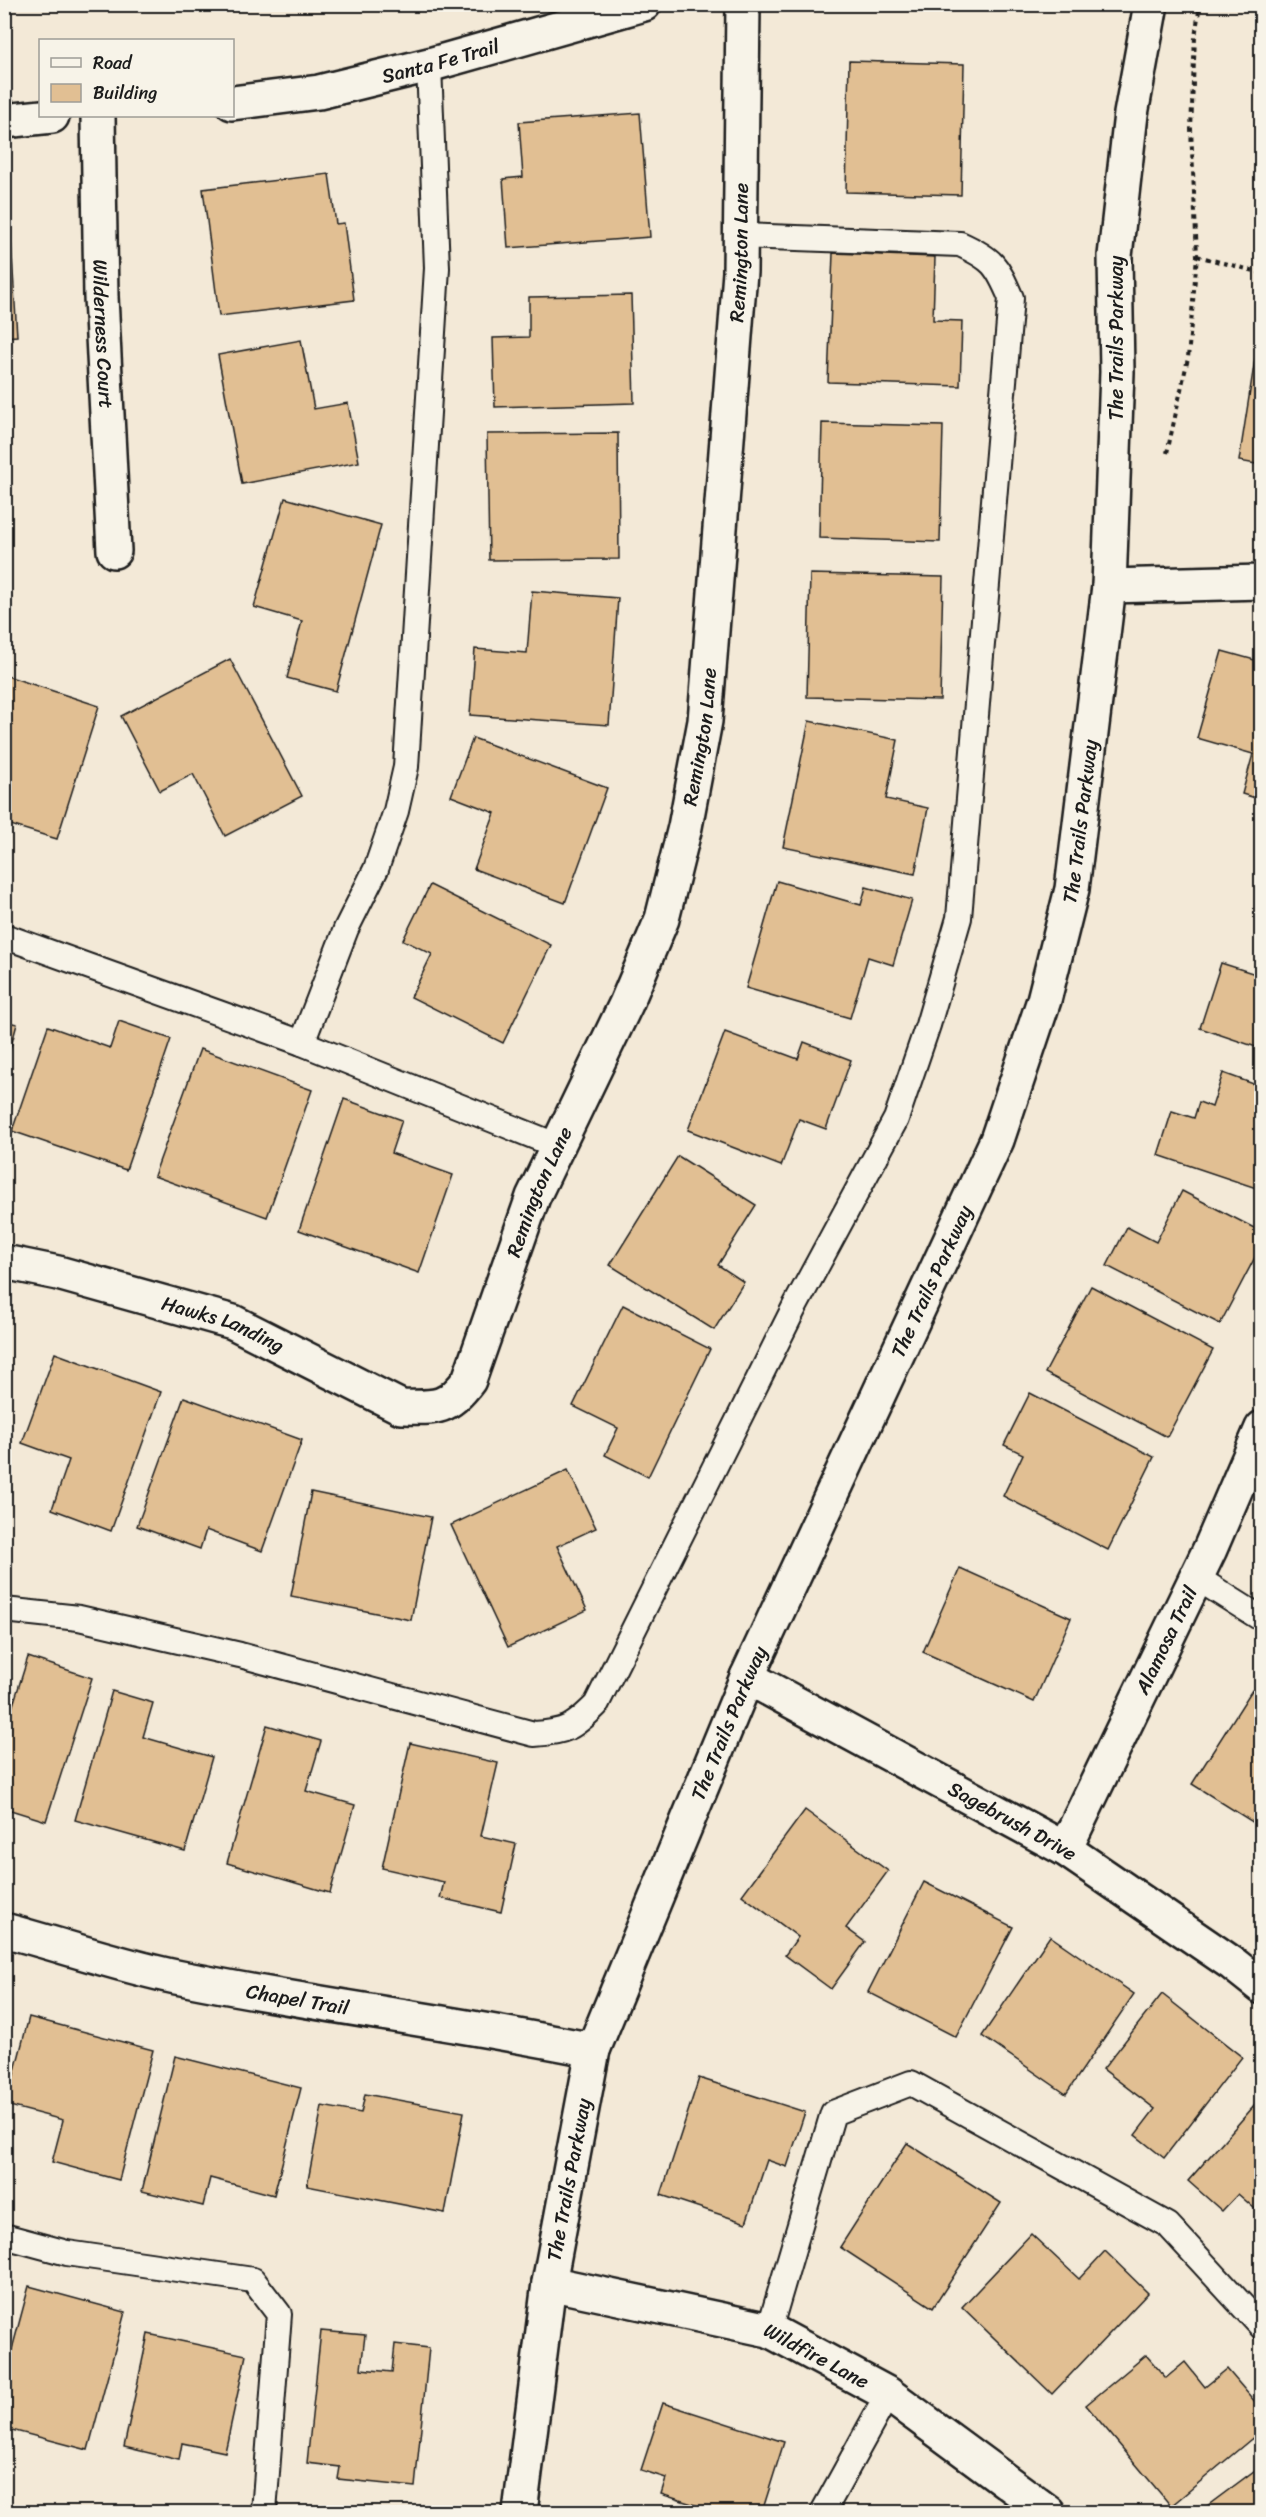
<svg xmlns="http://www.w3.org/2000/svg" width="1266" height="2517" viewBox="0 0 1266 2517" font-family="Sriracha,sans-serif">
<rect width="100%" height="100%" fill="#f3e9d7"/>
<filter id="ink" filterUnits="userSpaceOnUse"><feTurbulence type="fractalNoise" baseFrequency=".0167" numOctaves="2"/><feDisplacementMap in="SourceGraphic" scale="12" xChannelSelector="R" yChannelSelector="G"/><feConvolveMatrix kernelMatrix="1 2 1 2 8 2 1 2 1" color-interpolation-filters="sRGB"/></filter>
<g filter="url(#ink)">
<g fill="#e1bf93" stroke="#1c1c1c" stroke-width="1.5">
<path d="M849 61 964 64 961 195 846 192Z"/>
<path d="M1262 76V189H1256Z"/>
<path d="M640 113 650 237 508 248 503 179 523 177 519 122Z"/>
<path d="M329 174 336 224 344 223 354 300 219 316 203 189Z"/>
<path d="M4 207H9L17 336 4 337Z"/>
<path d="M833 253 935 257 933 320 962 321 960 386 828 382Z"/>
<path d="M631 295 634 403 495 407 493 338 529 337V297Z"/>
<path d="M301 340 314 409 348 403 359 462 242 484 218 355Z"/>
<path d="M1255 359 1262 360V465L1239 461Z"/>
<path d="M822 423 943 426 940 542 819 538Z"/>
<path d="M618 433 619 559 489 560 487 434Z"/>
<path d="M285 498 381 525 336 691 287 678 302 621 254 607Z"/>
<path d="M810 574 943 577 940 700 807 697Z"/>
<path d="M532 591 618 598 609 725 470 715 475 649 527 653Z"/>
<path d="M1222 651 1262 662V800L1242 794 1253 754 1197 738Z"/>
<path d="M230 659 302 796 225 836 193 774 160 791 121 716Z"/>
<path d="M4 675 99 706 57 839 4 823Z"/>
<path d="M809 721 898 740 886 799 928 808 915 874 783 847Z"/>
<path d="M473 738 607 788 565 903 474 869 495 813 451 796Z"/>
<path d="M777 881 861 905 866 887 912 900 893 965 868 957 850 1018 746 988Z"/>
<path d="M430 885 551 945 503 1043 411 997 432 954 403 940Z"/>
<path d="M1221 963 1262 976V1049L1200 1028Z"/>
<path d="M4 1021 17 1024 4 1072Z"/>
<path d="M119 1021 171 1039 126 1170 12 1131 48 1026 110 1048Z"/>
<path d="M725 1032 798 1059 804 1042 851 1060 826 1129 799 1119 781 1166 688 1130Z"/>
<path d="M200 1049 312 1090 267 1217 154 1176Z"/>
<path d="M1223 1073 1262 1087V1190L1158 1155 1172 1111 1194 1118 1199 1102 1212 1107Z"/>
<path d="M344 1099 402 1120 391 1153 453 1175 419 1273 299 1230Z"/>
<path d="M678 1156 756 1205 718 1265 744 1282 714 1330 610 1265Z"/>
<path d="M1182 1191 1262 1232V1244L1220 1324 1107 1266 1127 1227 1156 1242Z"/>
<path d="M1091 1286 1213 1350 1167 1437 1045 1373Z"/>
<path d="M623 1305 710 1349 648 1477 605 1455 618 1428 573 1406Z"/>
<path d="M55 1353 161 1392 111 1531 52 1509 69 1460 22 1443Z"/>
<path d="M1030 1393 1154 1457 1108 1550 1003 1496 1023 1454 1004 1445Z"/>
<path d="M184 1397 302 1440 262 1551 206 1530 200 1549 137 1526Z"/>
<path d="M568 1470 596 1528 557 1546 587 1610 508 1647 451 1525Z"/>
<path d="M311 1492 431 1517 411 1620 291 1596Z"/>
<path d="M960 1568 1071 1618 1034 1702 923 1652Z"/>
<path d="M28 1657 92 1678 46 1821 4 1808V1717L9 1718Z"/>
<path d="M1252 1690 1262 1697V1828L1192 1784Z"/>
<path d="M112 1691 153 1703 143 1737 212 1757 185 1851 75 1820Z"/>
<path d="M267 1725 321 1741 306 1791 355 1805 330 1893 227 1863Z"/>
<path d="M410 1743 498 1763 481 1836 516 1844 501 1912 440 1898 444 1882 382 1868Z"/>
<path d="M805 1810 888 1871 846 1928 865 1942 831 1989 785 1955 798 1937 742 1895Z"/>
<path d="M924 1882 1013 1927 956 2037 868 1992Z"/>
<path d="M1050 1936 1134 1994 1066 2094 982 2036Z"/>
<path d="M1162 1994 1242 2057 1164 2158 1135 2135 1155 2109 1103 2069Z"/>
<path d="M29 2017 153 2050 119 2180 52 2162 63 2120 6 2105Z"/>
<path d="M175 2056 301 2088 274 2195 210 2178 203 2206 142 2191Z"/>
<path d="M699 2078 805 2112 787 2167 767 2160 746 2223 661 2195Z"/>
<path d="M365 2094 464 2112 445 2213 307 2186 322 2106 361 2113Z"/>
<path d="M1262 2097V2215L1238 2194 1222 2211 1188 2181Z"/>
<path d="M907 2143 1001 2203 933 2308 840 2247Z"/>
<path d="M1031 2234 1079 2279 1105 2251 1148 2293 1052 2394 962 2307Z"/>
<path d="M29 2286 125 2312 88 2450 4 2428V2379Z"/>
<path d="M321 2331 365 2335 361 2369 392 2372 395 2344 429 2348 415 2487 338 2479 340 2467 307 2463Z"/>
<path d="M148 2334 246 2355 225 2452 182 2443 179 2460 124 2447Z"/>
<path d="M1146 2355 1166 2378 1185 2362 1205 2387 1227 2369 1262 2410V2430L1171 2506 1086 2405Z"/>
<path d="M663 2403 784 2442 762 2512H696L698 2506 661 2494 666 2478 641 2470Z"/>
<path d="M1262 2465V2512H1199Z"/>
</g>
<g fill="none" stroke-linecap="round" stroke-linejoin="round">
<defs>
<g id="service">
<path d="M4 936 302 1043 558 1146"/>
<path d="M302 1043 346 929 376 869 396 811 406 767 437 268 429 65"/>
<path d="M1197 1578 1262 1619"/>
<path d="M4 1610 79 1618 240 1655 534 1734C566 1732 573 1728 596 1705L794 1308 896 1119 928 1025 959 918 1011 298C997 265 993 259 960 244L740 236"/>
<path d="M4 2236 67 2253 253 2280 279 2314 264 2512"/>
<path d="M769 2330 833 2113 911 2083 1168 2225 1262 2327"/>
<path d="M823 2512 888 2394"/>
</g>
<g id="minor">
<path id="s1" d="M232 103 319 92 429 65 644 4"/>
<path id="s2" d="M98 116 101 297 114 551"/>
<path d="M4 121 52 116"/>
<path d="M1109 586 1262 582"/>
<path id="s3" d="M4 1262 58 1273 233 1322 401 1407C436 1408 448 1409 469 1380L533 1197 626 1004 662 919 685 827 705 721 740 272 743 4"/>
<path id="s4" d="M747 1677 1065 1849 1233 1964 1262 1987"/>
<path id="s5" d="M1065 1849 1210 1549 1262 1428"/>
<path id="s6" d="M4 1930C61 1945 118 1965 176 1977 314 2005 455 2022 593 2050"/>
<path id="s7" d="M549 2283 769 2330 888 2394 1048 2512"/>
</g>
<g id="tertiary">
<path id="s8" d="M520 2512 549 2283 593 2050 747 1677 997 1140 1044 1000 1072 889 1109 586 1117 372 1115 256 1131 114 1151 4"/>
</g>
</defs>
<use href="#service" stroke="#1c1c1c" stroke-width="28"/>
<use href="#minor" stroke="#1c1c1c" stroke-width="38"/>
<use href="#tertiary" stroke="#1c1c1c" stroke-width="38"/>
<g stroke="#1c1c1c" stroke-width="4" stroke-dasharray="4.5 4.5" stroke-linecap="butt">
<path d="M1197 256 1262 273"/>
<path d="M1167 453 1188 358 1197 256 1191 129 1195 37 1200 4"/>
</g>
<use href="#service" stroke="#f7f3e8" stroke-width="24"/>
<use href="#minor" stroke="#f7f3e8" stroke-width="33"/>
<use href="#tertiary" stroke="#f7f3e8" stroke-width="33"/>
</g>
</g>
<g text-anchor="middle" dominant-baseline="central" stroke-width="6" stroke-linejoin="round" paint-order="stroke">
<g font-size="20" fill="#1c1c1c" stroke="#f7f3e8">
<text stroke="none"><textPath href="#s1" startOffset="213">Santa Fe Trail</textPath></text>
<text stroke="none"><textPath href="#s3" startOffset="1676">Remington Lane</textPath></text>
<text stroke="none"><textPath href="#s2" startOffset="218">Wilderness Court</textPath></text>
<text transform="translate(1116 338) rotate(-90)">The Trails Parkway</text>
<text stroke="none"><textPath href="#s3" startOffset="1190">Remington Lane</textPath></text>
<text stroke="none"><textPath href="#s8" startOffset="1794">The Trails Parkway</textPath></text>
<text stroke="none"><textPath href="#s3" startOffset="704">Remington Lane</textPath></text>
<text stroke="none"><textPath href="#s8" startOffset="1308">The Trails Parkway</textPath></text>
<text stroke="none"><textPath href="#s3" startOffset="228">Hawks Landing</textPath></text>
<text stroke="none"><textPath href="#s5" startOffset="232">Alamosa Trail</textPath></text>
<text stroke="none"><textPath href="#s8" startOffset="822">The Trails Parkway</textPath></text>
<text stroke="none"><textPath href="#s4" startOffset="302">Sagebrush Drive</textPath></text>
<text stroke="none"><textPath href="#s6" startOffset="302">Chapel Trail</textPath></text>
<text stroke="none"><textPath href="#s8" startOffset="336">The Trails Parkway</textPath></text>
<text stroke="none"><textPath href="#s7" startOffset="279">Wildfire Lane</textPath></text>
</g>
</g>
<rect width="1266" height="2517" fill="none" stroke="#f7f3e8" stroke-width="24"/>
<rect x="12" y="12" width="1242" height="2493" fill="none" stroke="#1c1c1c" stroke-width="2" filter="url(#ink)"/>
<rect x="39" y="39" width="195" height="78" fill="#f7f3e8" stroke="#9f9d96" stroke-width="1.5"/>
<rect x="51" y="58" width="30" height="9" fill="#f7f3e8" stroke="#9f9d96" stroke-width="1.5"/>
<text x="93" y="69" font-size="18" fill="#1c1c1c">Road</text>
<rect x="51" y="84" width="30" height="18" fill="#e1bf93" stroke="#9f9d96" stroke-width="1.5"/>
<text x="93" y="99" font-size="18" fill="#1c1c1c">Building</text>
</svg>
